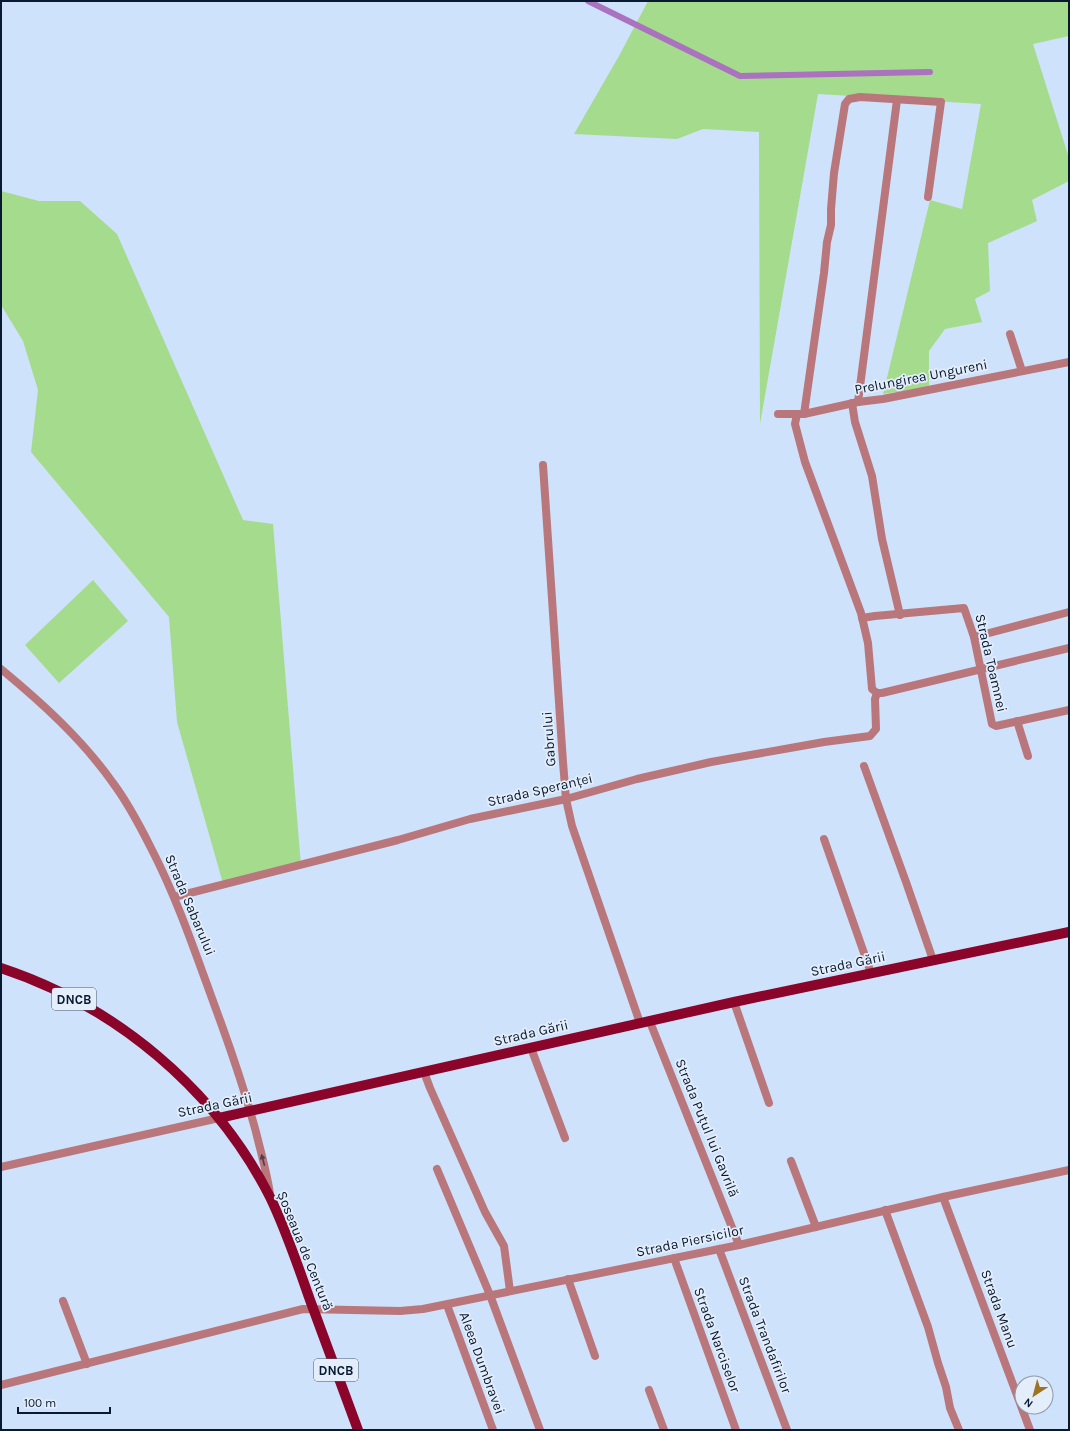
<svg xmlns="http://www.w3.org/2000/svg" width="1070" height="1431" viewBox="0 0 1070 1431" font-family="Karla,sans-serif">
<rect width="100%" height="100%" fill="#cfe2fb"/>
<g fill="#a5db8d">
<path d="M648 1H1069V36L1033 44 1069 158V181L1032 200 1037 221 988 243 990 291 975 299 982 322 945 329 929 351V387L883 394 930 200 962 209 981 104 818 94 760 424 759 132 703 129 677 139 574 134 619 56Z"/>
<path d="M1 191 39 201H80L117 234 243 520 273 524 301 866 224 887 177 722 169 617 31 452 38 390 23 341 1 305Z"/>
<path d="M93 580 128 621 59 683 25 645Z"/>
</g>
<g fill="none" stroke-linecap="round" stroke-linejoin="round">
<path stroke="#aa72bf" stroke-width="6" d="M588 1 740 76 930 72"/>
<g stroke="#ba777b" stroke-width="8">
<path d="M1010 334 1022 371"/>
<path d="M858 402 897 100"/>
<path d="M852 403 855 422 872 476 882 539 900 615"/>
<path d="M778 414H804L858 402 883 399 1069 362"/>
<path d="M797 414 795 424 805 462 861 613 868 643 872 689 877 693H882L1069 648"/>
<path d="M804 414 824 273 827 242 831 225V209L834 173 845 104 849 99 860 97 941 102 928 197"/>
<path d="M543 465 563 762 566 799 572 826 640 1023"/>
<path d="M862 618 875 616 964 608 974 637 992 724 996 726 1069 710"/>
<path d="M974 637 1069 612"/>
<path d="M1 669C42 703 82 739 113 783 128 803 140 826 151 848 180 904 199 964 221 1023 234 1059 246 1095 256 1132 261 1153 267 1173 270 1194"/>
<path d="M1017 721 1028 756"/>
<path d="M864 766 906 882 933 960"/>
<path d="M824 839 871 973"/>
<path d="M174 897 398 840 470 819 566 799 637 779 711 762 824 742 870 736 876 729 875 699 877 693"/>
<path d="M734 1002 769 1103"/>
<path d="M650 1022 739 1245"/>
<path d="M531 1048 565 1138"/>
<path d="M424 1072 430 1088 485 1212 504 1246 510 1291"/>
<path d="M791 1161 816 1227"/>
<path d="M1 1167 219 1118"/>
<path d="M437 1169 490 1295 540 1430"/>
<path d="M943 1197 1030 1430"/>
<path d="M885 1210 928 1327 938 1363 946 1387 950 1408 959 1430"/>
<path d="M719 1249 787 1430"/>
<path d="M674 1258 736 1430"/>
<path d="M568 1279 595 1356"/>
<path d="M63 1301 87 1364"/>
<path d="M447 1305 493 1430"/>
<path d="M1 1385 303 1309 400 1311 423 1309 739 1245 943 1197 1069 1170"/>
<path d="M649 1390 664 1430"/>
</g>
<g stroke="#8b052a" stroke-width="10">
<path d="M1 968C116 1006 215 1089 270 1197 286 1230 298 1266 310 1300 326 1344 342 1387 358 1430"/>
<path d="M219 1118 734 1002 1069 932"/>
</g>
</g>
<defs><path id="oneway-solid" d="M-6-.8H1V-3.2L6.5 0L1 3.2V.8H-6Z"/></defs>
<use fill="#4f3f4e" href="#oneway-solid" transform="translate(263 1160) rotate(-105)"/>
<g text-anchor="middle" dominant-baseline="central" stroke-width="3.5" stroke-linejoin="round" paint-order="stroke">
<g fill="#e4eefb" stroke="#4a596d" stroke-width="1">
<rect x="52" y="988" width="44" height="22" rx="3"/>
<rect x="314" y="1359" width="44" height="22" rx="3"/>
</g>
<g font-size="13" font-weight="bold" fill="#081930">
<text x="74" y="999">DNCB</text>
<text x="336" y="1370">DNCB</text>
</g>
<g font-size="14" fill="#081930" stroke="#e4eefb">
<text transform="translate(921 377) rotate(-11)">Prelungirea Ungureni</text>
<text transform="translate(991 663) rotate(77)">Strada Toamnei</text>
<text transform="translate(549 739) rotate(-94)">Gabrului</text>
<text transform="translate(540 790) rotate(-13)">Strada Speranței</text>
<text transform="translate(190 905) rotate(67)">Strada Sabarului</text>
<text transform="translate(848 964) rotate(-12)">Strada Gării</text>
<text transform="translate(531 1033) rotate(-13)">Strada Gării</text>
<text transform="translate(215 1105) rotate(-12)">Strada Gării</text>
<text transform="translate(707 1128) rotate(68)">Strada Puțul lui Gavrilă</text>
<text transform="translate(690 1241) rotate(-12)">Strada Piersicilor</text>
<text transform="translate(305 1251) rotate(68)">Șoseaua de Centură</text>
<text transform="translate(999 1309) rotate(70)">Strada Manu</text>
<text transform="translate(765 1335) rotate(69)">Strada Trandafirilor</text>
<text transform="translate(717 1340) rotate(70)">Strada Narciselor</text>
<text transform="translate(482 1363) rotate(70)">Aleea Dumbravei</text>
</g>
</g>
<rect width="1070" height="1431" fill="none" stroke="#081930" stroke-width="4"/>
<g transform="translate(1034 1395) rotate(216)"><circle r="19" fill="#e4eefb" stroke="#8c99aa"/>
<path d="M0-3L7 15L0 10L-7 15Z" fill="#a07224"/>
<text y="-6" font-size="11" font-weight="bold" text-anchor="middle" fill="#081930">N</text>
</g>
<path d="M18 1407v6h92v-6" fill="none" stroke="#081930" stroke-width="2"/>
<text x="24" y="1407" font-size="12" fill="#081930" stroke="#e4eefb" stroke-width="3" paint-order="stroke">100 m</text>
</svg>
